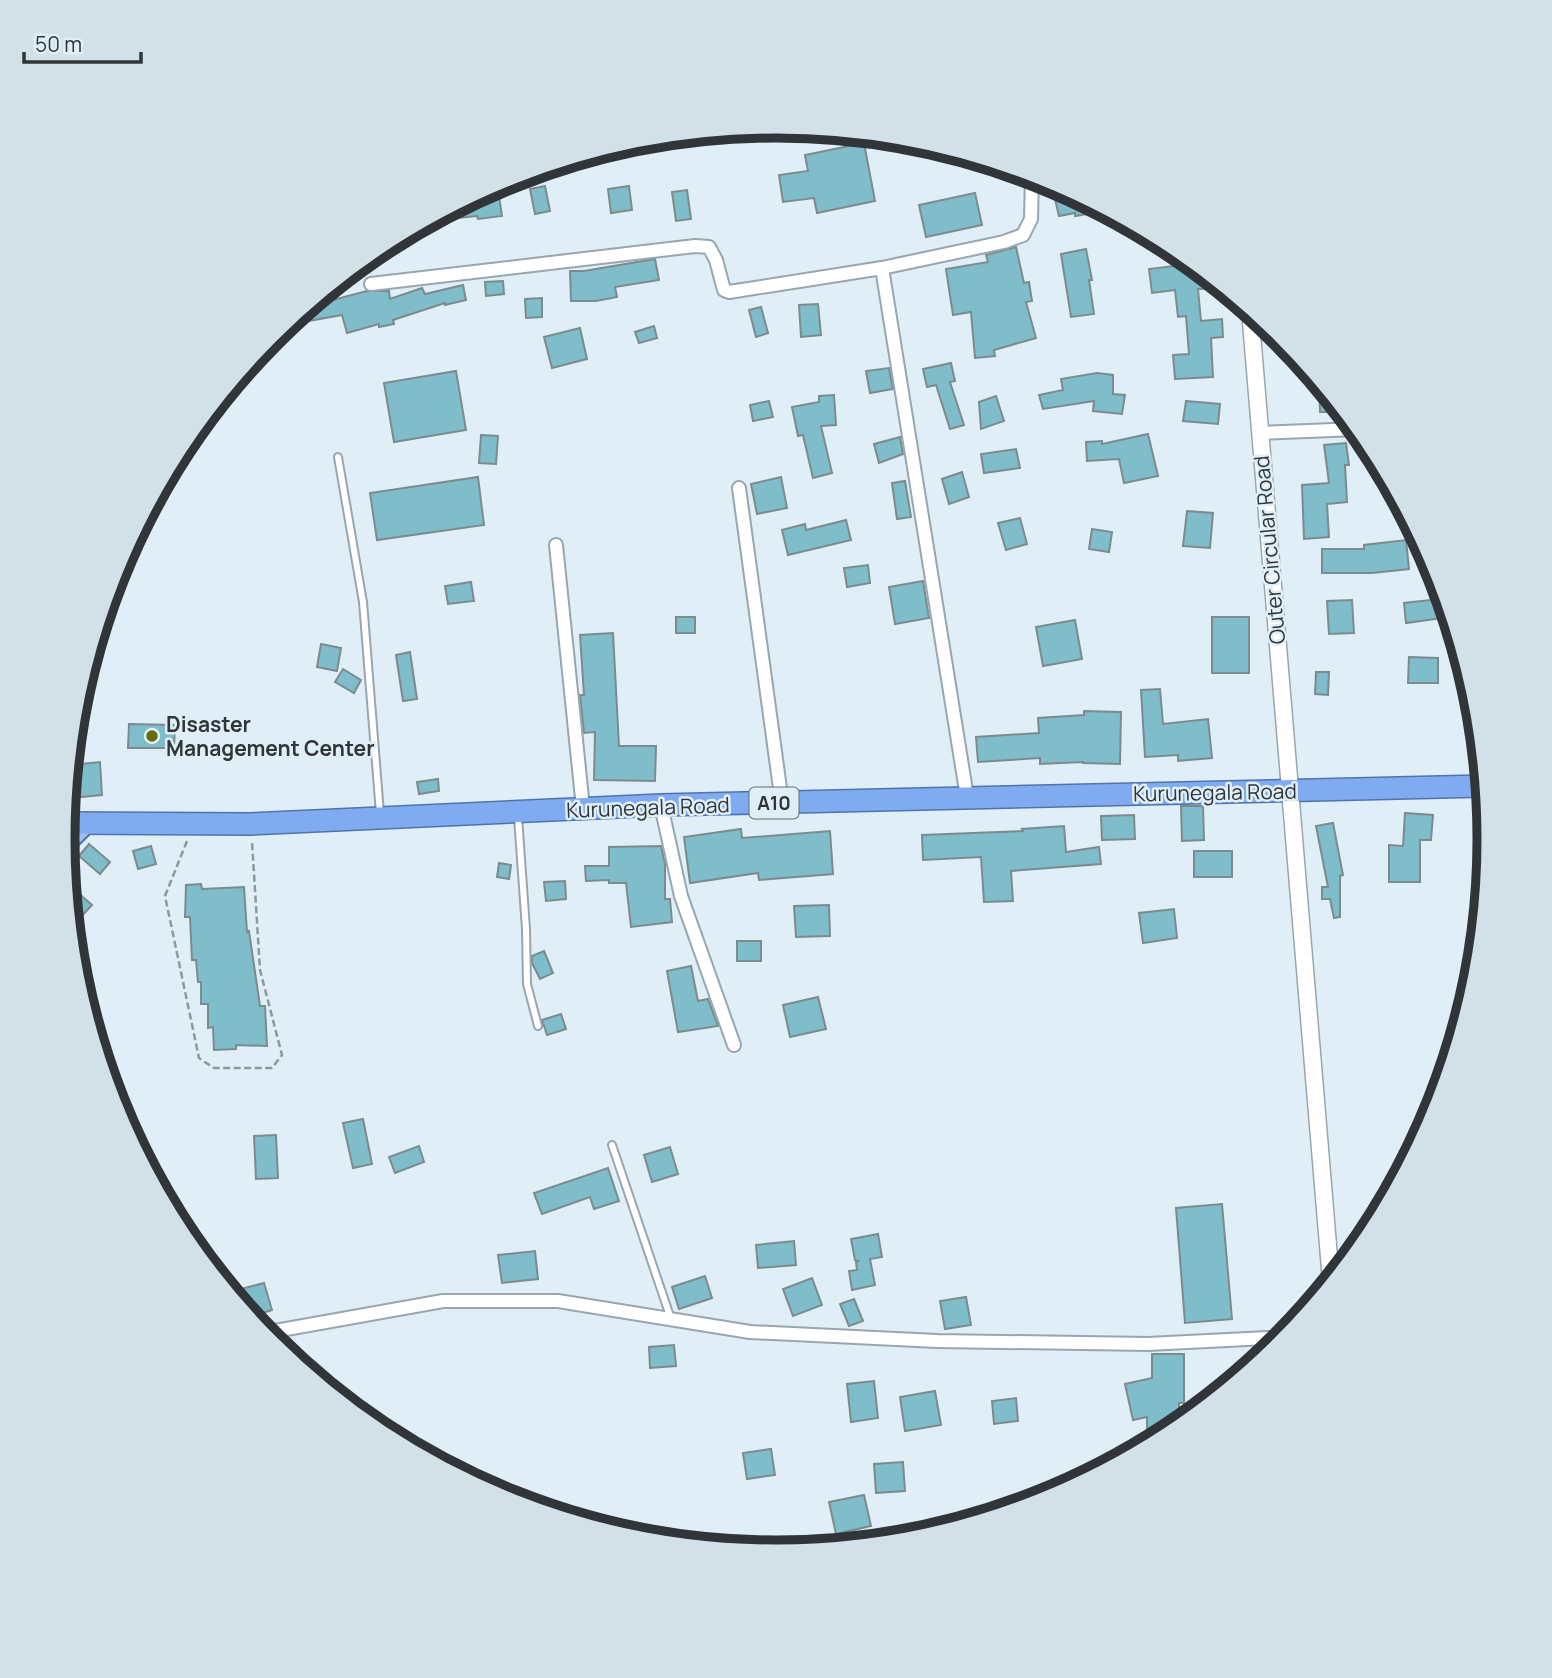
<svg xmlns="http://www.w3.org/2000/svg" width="1552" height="1678" viewBox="0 0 1552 1678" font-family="Manrope,sans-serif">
<rect width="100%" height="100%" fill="#e0eff7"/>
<g fill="#7ebdc9" stroke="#7b8b8e" stroke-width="2">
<path d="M864 143 875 201 817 213 814 198 783 202 779 175 808 171 805 155Z"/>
<path d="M545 186 550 211 535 214 530 189Z"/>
<path d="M629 186 632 210 611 213 608 189Z"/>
<path d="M498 190 502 216 478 219 477 216 427 221 479 193Z"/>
<path d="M687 190 691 219 676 221 672 192Z"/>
<path d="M975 193 982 225 926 237 919 205Z"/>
<path d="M1077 195 1084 199 1106 211 1075 216V213L1059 216 1055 199Z"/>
<path d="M1016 247 1024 283 1029 282 1032 301 1026 302 1036 338 994 350 995 356 975 358 971 312 953 315 946 269 988 262 986 255Z"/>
<path d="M1086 249 1092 280H1089L1094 314 1071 317 1061 254Z"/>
<path d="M1182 254 1223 288 1198 289 1201 321 1222 319 1223 337 1211 338 1213 377 1175 379 1173 355 1189 354 1186 316 1178 317 1175 290 1152 293 1149 269 1182 265Z"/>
<path d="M655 259 659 280 615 287 617 297 596 301H571L570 271H584Z"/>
<path d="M503 281 504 294 486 296 485 282Z"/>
<path d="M463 285 466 300 445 305V303L393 320 394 324 379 327V324L347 333 342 315 303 322 301 311 323 293 325 302 367 291H389L390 299 422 288 425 294Z"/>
<path d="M542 298V317L526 318 525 299Z"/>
<path d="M818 304 821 335 801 337 799 305Z"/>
<path d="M761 307 768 333 756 337 749 310Z"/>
<path d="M654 326 657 338 639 343 635 332Z"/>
<path d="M580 328 587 359 552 368 544 337Z"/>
<path d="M951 363 955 381 950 382 964 425 950 429 936 385 927 387 923 369Z"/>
<path d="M889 368 893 389 870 393 866 371Z"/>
<path d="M456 371 466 430 394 442 384 383Z"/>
<path d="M1097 373 1113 375V394L1125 395 1122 414 1093 411 1094 401 1043 409 1039 395 1063 390 1061 379Z"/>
<path d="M1319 382 1339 406 1343 412H1320Z"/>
<path d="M834 395 836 425 821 426 832 473 813 478 803 435 798 436 792 407 819 402V396Z"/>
<path d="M996 396 1004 421 981 429 979 402Z"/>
<path d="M769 401 773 417 753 421 750 405Z"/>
<path d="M1186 401 1220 404 1218 424 1183 421Z"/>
<path d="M1148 434 1158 476 1124 483 1119 459 1087 461 1086 442 1102 441V444Z"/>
<path d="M481 435 498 436 496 464 479 463Z"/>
<path d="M900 437 903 454 879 463 874 444Z"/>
<path d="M1346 443 1349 465H1345L1347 502 1327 504 1329 537 1304 539 1302 485 1329 483 1324 445Z"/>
<path d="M1016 449 1020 468 984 473 981 454Z"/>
<path d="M962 472 969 497 949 504 942 479Z"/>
<path d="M478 477 484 525 377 540 370 493Z"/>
<path d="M781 477 787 508 757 514 751 484Z"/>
<path d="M905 481 911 517 897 519 892 483Z"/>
<path d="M1187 511 1213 513 1210 548 1183 546Z"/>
<path d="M1020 518 1027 544 1006 550 998 523Z"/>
<path d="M846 520 851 540 788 555 782 530 805 524 806 530Z"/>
<path d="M1092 529 1112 532 1109 552 1089 549Z"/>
<path d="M1406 540 1409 569 1372 573H1322V549H1364V545Z"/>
<path d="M868 565 870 583 847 587 844 568Z"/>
<path d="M1439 579 1450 617 1406 623 1404 603 1431 600 1427 581Z"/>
<path d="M923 581 929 618 895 624 889 587Z"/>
<path d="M471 582 474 601 448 604 445 586Z"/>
<path d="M1352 600 1354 633 1329 634 1327 601Z"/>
<rect x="676" y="617" width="19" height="16"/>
<rect x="1212" y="617" width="37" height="56"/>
<path d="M1075 620 1082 659 1043 666 1036 627Z"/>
<path d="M613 633 619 746H656L655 781 594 780 595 732 584 733 580 695H584L580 635Z"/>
<path d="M321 644 341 648 337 671 317 667Z"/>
<path d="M410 652 417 699 403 701 396 655Z"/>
<path d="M1409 657 1438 658V683H1408Z"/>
<path d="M343 669 361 680 354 693 335 682Z"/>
<path d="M1316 672H1329L1328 695 1315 694Z"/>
<path d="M1160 689 1163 724 1208 719 1212 758 1178 761V755L1145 757 1141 690Z"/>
<path d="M1084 711 1121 712 1120 764 1083 763V762L1040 764V758L978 762 976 737 1039 733 1038 718 1084 715Z"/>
<path d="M129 724 175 725 174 748H128Z"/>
<path d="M100 762 102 795 72 798 70 765Z"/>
<path d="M438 779 439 791 419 794 417 782Z"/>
<path d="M1181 806H1203L1204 840 1182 841Z"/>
<path d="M1405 813 1433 815 1431 840H1420V882H1389V845L1403 846Z"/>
<path d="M1134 815 1135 839 1102 840 1101 816Z"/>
<path d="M1333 823 1343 875 1340 876V917L1334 918 1330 899H1322V887H1328L1316 826Z"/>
<path d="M1064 826 1066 852 1099 847 1101 864 1011 871 1013 901 984 902 981 857 923 860 922 835 1023 831 1022 829Z"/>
<path d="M741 829 742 838 830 831 833 874 759 880 758 873 690 883 684 837Z"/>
<path d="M89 844 110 862 100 874 79 856Z"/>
<path d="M151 846 156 864 138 869 133 851Z"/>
<path d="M661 846 665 864V899H670L672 922 631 927 626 883H609V880L586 881 585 866H609V847Z"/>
<rect x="1194" y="851" width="38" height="26"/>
<path d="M499 863 511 865 509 879 497 877Z"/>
<path d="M565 881 566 899 546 901 544 882Z"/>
<path d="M67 883 92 905 79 919 70 911Z"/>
<path d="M201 884 202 889 244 887 247 932 249 931 260 1006H265L267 1046 236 1045V1049L214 1050 213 1027 208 1028V1004H201V982H198L196 960H192L190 917H185L186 885Z"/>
<path d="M829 905 830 936 796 937 794 906Z"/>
<path d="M1174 909 1177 938 1143 943 1139 913Z"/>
<rect x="737" y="941" width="24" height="20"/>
<path d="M544 951 553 973 540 979 532 963V956Z"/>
<path d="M691 966 698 1001 708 999 718 1026 678 1032 667 971Z"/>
<path d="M818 997 826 1029 790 1037 783 1005Z"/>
<path d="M561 1014 566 1029 547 1035 542 1020Z"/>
<path d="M363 1119 372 1164 353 1168 343 1123Z"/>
<path d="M276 1135 278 1178 256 1179 254 1136Z"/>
<path d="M419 1146 424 1162 395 1173 389 1157Z"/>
<path d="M670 1147 678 1174 652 1182 644 1155Z"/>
<path d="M608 1168 619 1201 594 1209 590 1197 542 1214 534 1193Z"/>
<path d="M1222 1204 1232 1319 1185 1323 1176 1208Z"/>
<path d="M878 1234 882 1257 870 1259 875 1285 852 1290 849 1271 857 1270 856 1262 858 1261 855 1260 851 1239Z"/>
<path d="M794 1241 796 1265 758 1268 756 1245Z"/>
<path d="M535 1251 538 1279 502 1283 498 1255Z"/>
<path d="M705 1276 712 1298 679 1309 672 1287Z"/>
<path d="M812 1278 822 1305 793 1316 783 1289Z"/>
<path d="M264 1283 272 1310 250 1317 242 1307 237 1290Z"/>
<path d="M966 1297 971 1325 945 1329 940 1301Z"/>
<path d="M854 1299 863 1321 849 1326 840 1304Z"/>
<path d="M674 1345 676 1366 650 1368 649 1347Z"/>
<path d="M1152 1354H1184V1403H1179V1426L1161 1438H1147V1417L1133 1420 1125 1384 1152 1378Z"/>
<path d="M874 1381 878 1418 851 1422 847 1384Z"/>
<path d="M935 1391 941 1425 905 1431 900 1397Z"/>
<path d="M1016 1398 1018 1421 994 1424 992 1401Z"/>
<path d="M771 1449 775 1475 747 1479 743 1453Z"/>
<path d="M903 1462 905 1491 876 1493 874 1464Z"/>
<path d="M864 1495 871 1526 836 1534 829 1502Z"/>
</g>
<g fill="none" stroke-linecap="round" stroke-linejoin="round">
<defs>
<g id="service">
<path d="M338 457 363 602 380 813"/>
<path d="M518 817 526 929 527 984 538 1026"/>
<path d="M612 1145 671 1319"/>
</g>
<g id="minor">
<path d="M882 268 1004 242 1023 235 1031 219 1032 175"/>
<path d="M371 284 695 246 709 247 716 260 724 290 729 292 882 268 967 797"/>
<path d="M1260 433 1358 429"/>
<path d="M739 488 782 803"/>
<path d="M556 545 583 808"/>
<path d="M661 805 681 896 734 1045"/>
<path d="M264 1333 443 1301H558L750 1332 937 1341 1148 1344 1285 1337"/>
</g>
<path id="tertiary" d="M1250 310 1331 1281"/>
<path id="primary" d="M64 845 86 823"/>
<path id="trunk" d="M65 823 250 824 661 805 1484 786"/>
</defs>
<use href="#service" stroke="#99a6af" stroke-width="10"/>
<use href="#minor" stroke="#99a6af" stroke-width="16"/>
<use href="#tertiary" stroke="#99a6af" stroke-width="19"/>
<use href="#primary" stroke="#4f74ad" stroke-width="23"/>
<use href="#trunk" stroke="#4f74ad" stroke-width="24"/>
<path stroke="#8d989e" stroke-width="2.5" stroke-dasharray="7 3.5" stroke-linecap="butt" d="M187 841 165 896 199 1058 214 1068H272L282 1055 260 970 252 842"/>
<use href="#service" stroke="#fff" stroke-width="6"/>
<use href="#minor" stroke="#fff" stroke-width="12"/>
<use href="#tertiary" stroke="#fff" stroke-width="16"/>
<use href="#primary" stroke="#a0c0f4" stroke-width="19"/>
<use href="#trunk" stroke="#80abf0" stroke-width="21"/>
</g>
<circle fill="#696c0d" stroke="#e0eff7" stroke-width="2.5" cx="152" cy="736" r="7"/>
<g text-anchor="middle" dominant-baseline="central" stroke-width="5" stroke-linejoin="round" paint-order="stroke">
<rect fill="#e0eff7" stroke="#646d71" stroke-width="2" x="749.5" y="787.5" width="49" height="31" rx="5"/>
<g font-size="19" font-weight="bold" fill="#2f3538">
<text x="774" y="803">A10</text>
</g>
<g font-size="21" fill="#2f3538" stroke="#e0eff7">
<text transform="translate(1269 550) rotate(-95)">Outer Circular Road</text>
<text transform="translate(1215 792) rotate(-1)">Kurunegala Road</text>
<text transform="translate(648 807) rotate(-2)">Kurunegala Road</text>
</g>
<g font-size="21" font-weight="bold" fill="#2f3538" stroke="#e0eff7" text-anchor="start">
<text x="166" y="724">Disaster<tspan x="166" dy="24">Management Center</tspan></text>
</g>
</g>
<path d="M0 0H1552V1678H0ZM75 839a701 701 0 1 1 1402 0a701 701 0 1 1-1402 0Z" fill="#d2e0e8" fill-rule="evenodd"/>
<path fill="none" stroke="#2f3538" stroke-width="9" d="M75 839a701 701 0 1 1 1402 0a701 701 0 1 1-1402 0Z"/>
<path d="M24 52v10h117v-10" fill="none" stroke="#2f3538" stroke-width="3.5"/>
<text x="35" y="52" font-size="21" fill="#2f3538" stroke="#e0eff7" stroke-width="5" paint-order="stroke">50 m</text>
</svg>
